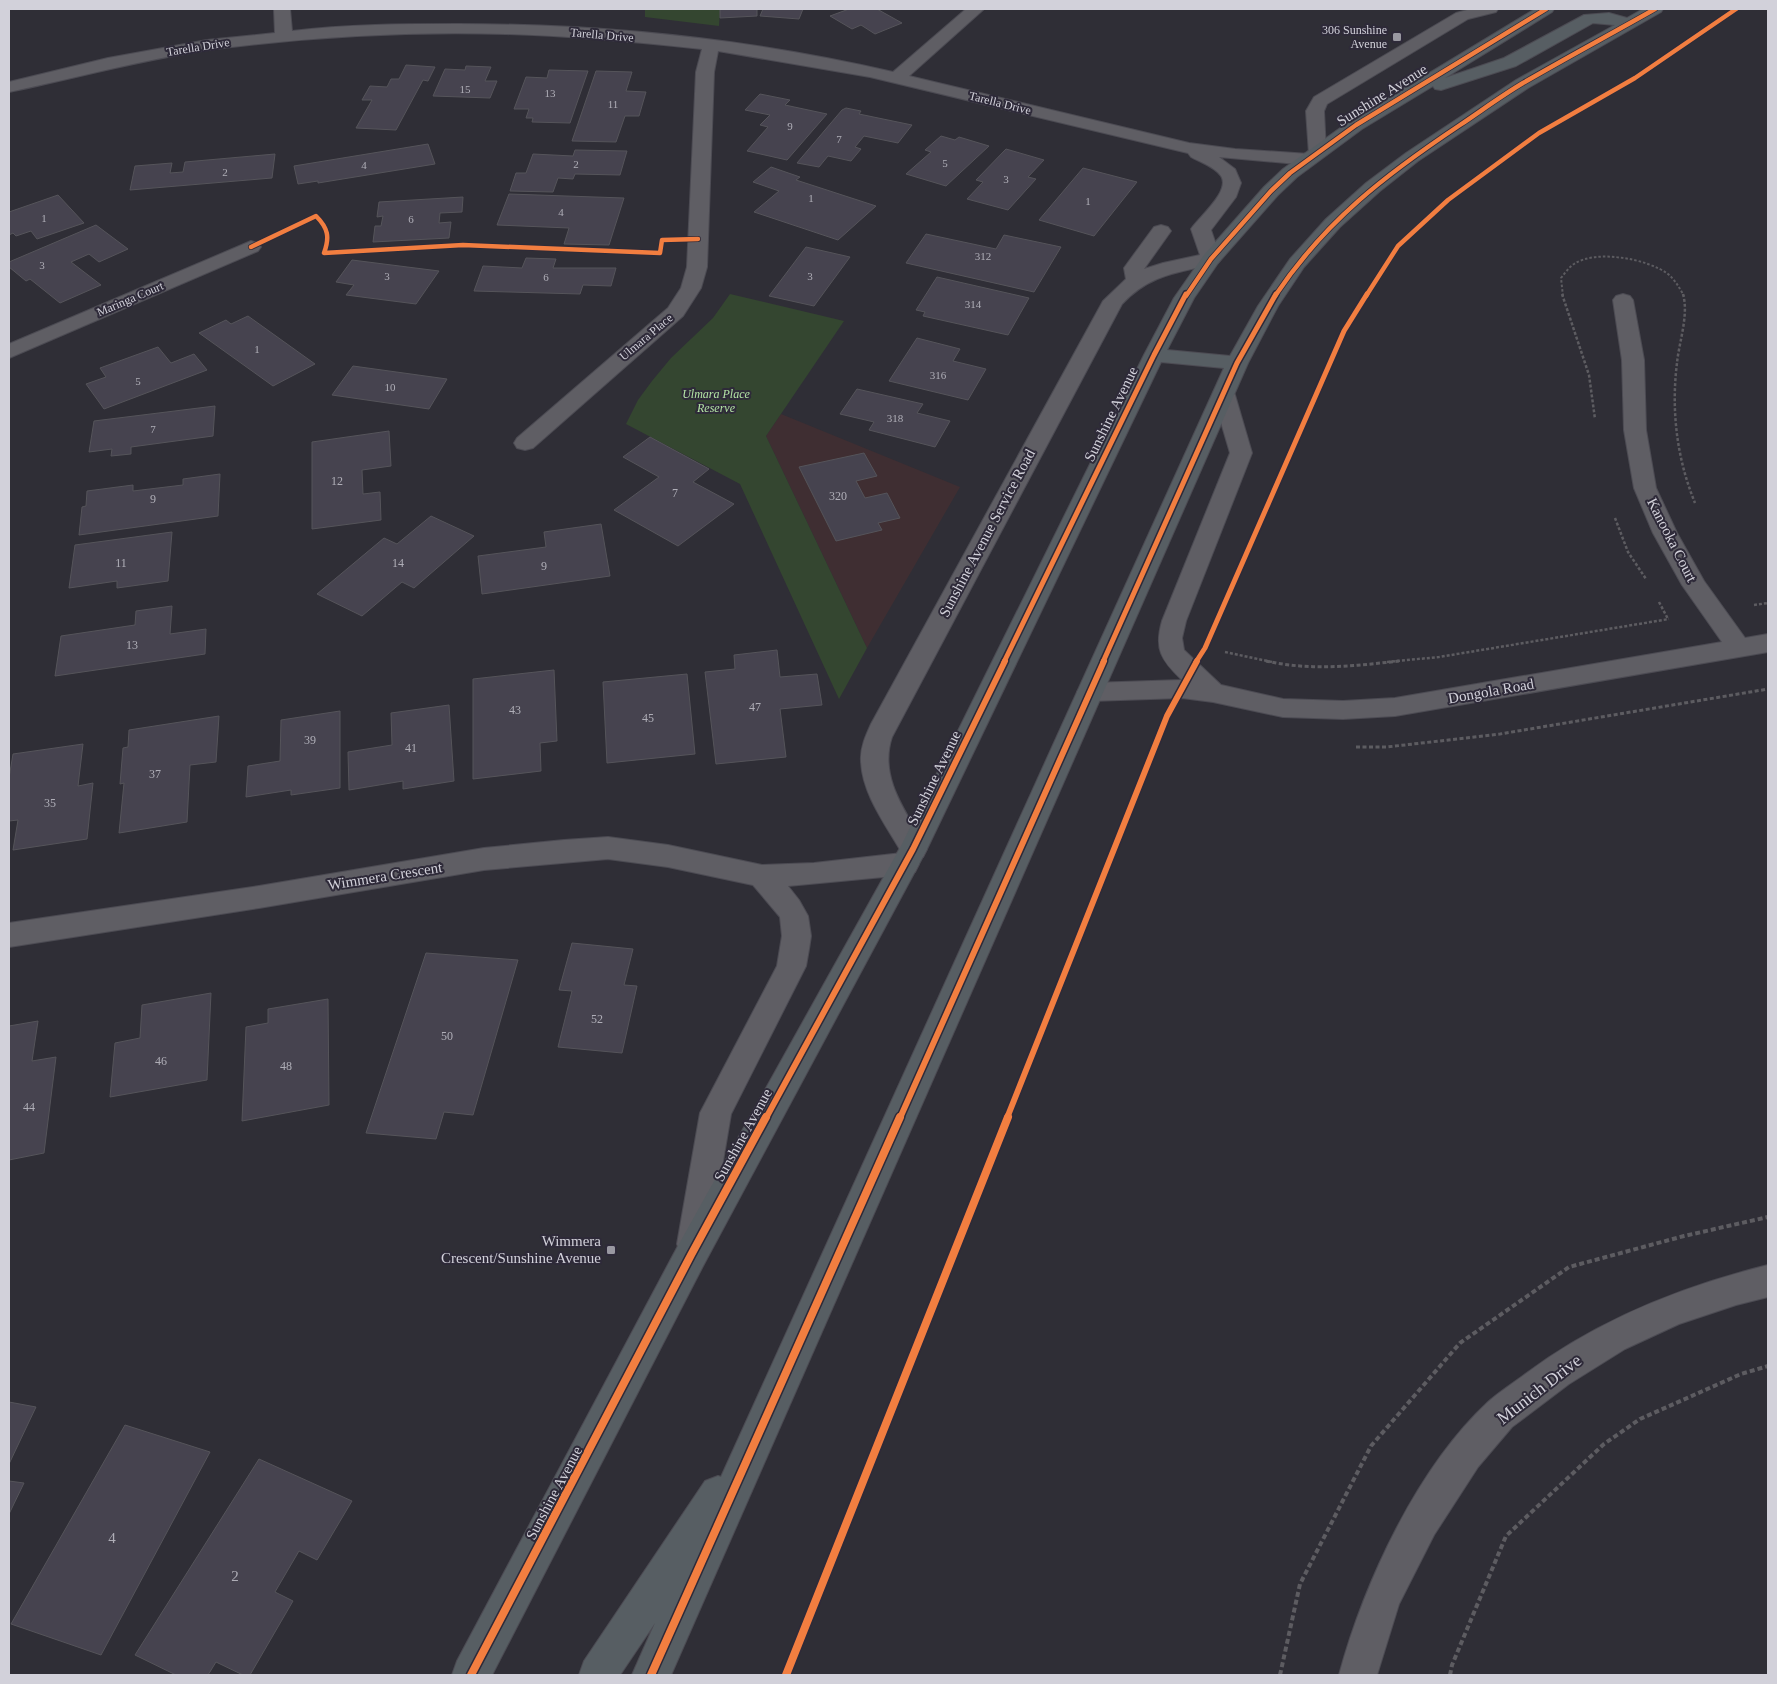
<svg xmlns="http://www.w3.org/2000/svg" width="1777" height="1684" viewBox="0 0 1777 1684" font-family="Georgia,serif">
<rect width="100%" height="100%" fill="#2f2e36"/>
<path fill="#3f2e32" d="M781 414 960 487 867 648 766 436Z"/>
<g fill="#344630">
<path d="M645 9H720L719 26 645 17Z"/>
<path d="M730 294 844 321 766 436 867 648 839 699 740 484 626 424 638 400 652 381 671 358 713 318Z"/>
</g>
<g fill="#46434f" stroke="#55545a">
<path d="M720 9H757V16L720 18Z"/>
<path d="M763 9H803L799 19 760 16Z"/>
<path d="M849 9H877L902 23 875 34 861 25 852 29 830 16Z"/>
<path d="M406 65 435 67 428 81 423 80 396 130 356 128 372 100H362L370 86 387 87 391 79H399Z"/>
<path d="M466 66 491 67 485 81H497L490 98 433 96 445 69 465 70Z"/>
<path d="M549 70 588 71 570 123 532 122 533 118H526L529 109H514L526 77 547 78Z"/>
<path d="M596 71 632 72 626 91 646 92 639 116H625L616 142 572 141Z"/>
<path d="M760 94 790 100 785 105 827 114 787 160 747 151 768 127 760 125 770 115 745 110Z"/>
<path d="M846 108 861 111 859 114 912 125 898 143 864 136 855 147 861 149 851 161 828 156 819 167 797 163 842 110Z"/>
<path d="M941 136 955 140 959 137 989 146 946 186 906 174 931 152 925 150Z"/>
<path d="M428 144 435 164 318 183V181L298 184 294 166Z"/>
<path d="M1006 149 1044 160 1028 177 1036 179 1008 210 967 199 983 182 976 180Z"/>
<path d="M575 150 627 151 620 175 575 174 573 179 558 178 553 192 510 191 516 173H526L533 154 573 156Z"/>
<path d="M275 154 272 178 130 190 135 166 172 163 170 173 183 172 185 162Z"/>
<path d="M771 167 800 177 796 180 876 206 838 240 754 212 779 191 753 182Z"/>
<path d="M1083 168 1137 182 1094 236 1039 220Z"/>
<path d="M509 194 624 198 609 245 564 244 569 228 497 225Z"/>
<path d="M58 195 84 223 37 239 31 231 16 236 13 233 9 235V212Z"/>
<path d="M463 197 462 212 440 213 439 223 451 222 449 238 373 242 375 226H381L383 216 377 217 379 202Z"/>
<path d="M96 225 128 249 99 262 89 254 71 262 101 285 60 303 30 279 26 281 9 267V262Z"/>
<path d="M926 234 996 249 1004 235 1061 247 1034 292 906 263Z"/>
<path d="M806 247 850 257 814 306 769 296Z"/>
<path d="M526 258 556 259 553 268H616L611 286 583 285 580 294 474 291 483 266 522 268Z"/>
<path d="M352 260 439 271 416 304 346 295 354 285 336 282Z"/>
<path d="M937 277 1029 298 1008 335 923 316 925 312 916 310Z"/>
<path d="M248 316 315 364 273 386 199 333 226 320 231 324Z"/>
<path d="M917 338 960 349 953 361 986 369 968 400 889 381Z"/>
<path d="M158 347 171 363 194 354 207 370 104 409 86 384 106 377 100 368Z"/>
<path d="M353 366 447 379 429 409 332 395Z"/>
<path d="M857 389 923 404 917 413 950 421 935 447 869 430 874 422 840 414Z"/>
<path d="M215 406 213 436 131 447V454L111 456 112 449 89 452 94 421Z"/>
<path d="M389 431 391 466 362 470 363 494 380 492 381 520 312 529V442Z"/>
<path d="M650 437 709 469 693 482 734 504 678 546 614 510 659 477 623 457Z"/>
<path d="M864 453 877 476 856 481 865 498 887 493 900 518 878 523 882 530 836 541 799 467Z"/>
<path d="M220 474 218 516 79 535 82 507 86 506 87 491 133 485V491L183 485V479Z"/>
<path d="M431 516 474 536 414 588 402 582 362 616 317 594 384 538 397 544Z"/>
<path d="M601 524 610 576 482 594 478 556 546 547 544 532Z"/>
<path d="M172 532 168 581 117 588V581L69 588 75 545Z"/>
<path d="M172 606 170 634 206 629 205 654 55 676 61 636 135 625 136 611Z"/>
<path d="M777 650 780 677 817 674 822 705 780 709 786 757 716 764 705 672 735 669 734 655Z"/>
<path d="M554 670 557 741 540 743 541 771 473 779V679Z"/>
<path d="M687 674 695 754 607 763 603 682Z"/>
<path d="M449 705 454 781 403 789V781L349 790 348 752 392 745 391 713Z"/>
<path d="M340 711V788L291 795V790L246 797 248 766 280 761 281 720Z"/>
<path d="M219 716 216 762 190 765 187 822 119 833 124 783 120 784 123 748 128 747 129 730Z"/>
<path d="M83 744 78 786 93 783 87 839 13 850 18 820 9 821V778L13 754Z"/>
<path d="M572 943 633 949 624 985 637 986 622 1053 558 1047 572 991 559 990Z"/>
<path d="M426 953 518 960 473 1115 444 1112 436 1139 366 1133Z"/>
<path d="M211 993 207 1080 110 1097 115 1043 140 1038 142 1005Z"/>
<path d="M328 999 329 1105 242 1121 246 1027 268 1023V1009Z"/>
<path d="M38 1021 32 1061 56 1057 44 1153 9 1160V1026Z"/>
<path d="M9 1402 36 1407 9 1464Z"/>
<path d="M125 1425 210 1452 101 1655 11 1624Z"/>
<path d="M259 1459 352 1501 317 1560 299 1551 275 1592 293 1601 250 1675H243L216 1662 208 1675H176L135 1655Z"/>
<path d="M9 1481 24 1483 9 1514Z"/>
</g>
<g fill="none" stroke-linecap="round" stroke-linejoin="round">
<defs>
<g id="minor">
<path d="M274 9H290L292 31C347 24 403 24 458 24 603 24 751 39 893 72L966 9H984L909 76 1189 143 1235 149 1309 154 1306 111 1314 97 1456 13 1471 9H1498L1496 12 1468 19 1327 104 1324 111 1326 152 1323 156 1316 157 1317 159 1314 163 1308 165 1219 157 1235 169 1241 183 1236 197 1211 230 1221 259 1218 263C1179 273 1151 273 1122 304L892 737C878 779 908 814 927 849L923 857 916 859 919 864 915 872 905 875 788 886 799 900 808 916 811 936 809 949 806 966 731 1114 709 1244 705 1255 693 1259 681 1255 677 1244 700 1113 777 966 782 936 780 917 753 885 668 867 608 859 484 870 259 908 9 947V923L259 886 484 848 564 840 608 837 668 845 762 865 814 863 902 853C886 825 862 794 861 761 860 748 866 735 871 724L1103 301 1126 279 1124 268 1154 227 1161 225 1168 227 1171 231 1144 269 1163 263 1200 255 1191 229C1199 217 1231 191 1221 176 1215 167 1200 162 1191 157L1188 153 870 77 718 51 714 72 707 267 701 288 683 316 533 448 525 450 517 448 514 443 517 438 668 308 681 288 687 267 696 72 702 49C637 42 572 36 506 34 407 31 307 37 208 50 141 60 75 78 9 92V82L108 58 207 40 275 33Z"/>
<path d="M251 241 258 243 261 247 258 251 9 358V344Z"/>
<path d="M1623 294 1630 296 1633 300 1644 360 1646 430 1656 488 1677 533 1704 581 1745 638 1768 634V652L1395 716 1343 719 1283 717 1213 702 1182 698 1090 701 1081 698 1077 692 1081 686 1090 683 1182 680C1161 660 1154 649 1162 621L1230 453 1213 395 1216 390 1224 388 1232 390 1235 395 1252 453 1186 621 1182 638 1184 650 1221 685 1283 699 1343 701 1395 698 1722 642 1682 585 1653 533 1634 488 1624 430 1622 360 1613 300 1616 296Z"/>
<path d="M1768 1265V1297L1736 1305 1679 1324 1625 1349 1569 1384 1512 1427 1478 1467 1434 1535 1399 1604 1377 1675H1339C1364 1583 1417 1468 1488 1402 1499 1392 1512 1384 1524 1375 1597 1320 1680 1287 1768 1265Z"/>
</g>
<path id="primary" d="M1535 9H1554L1552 12 1445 78 1504 58 1584 15 1609 13 1627 18 1643 9H1663L1661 12 1528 88 1418 161 1380 191 1340 227 1304 267 1278 306 1248 363 671 1675H632L655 1623 620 1675H579L584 1661 705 1481 718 1476 721 1477 1224 368 1161 362 927 849 703 1266 492 1675H452L457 1661 679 1244 901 846 1144 355 1174 298 1204 255 1264 187 1283 169 1350 121ZM1593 23 1615 25 1516 80 1406 153 1366 183 1326 219 1290 259 1258 306 1230 356 1167 350 1194 298 1218 263 1278 195 1297 177 1362 129 1433 86 1435 89 1441 90 1516 66Z"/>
</defs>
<use href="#minor" stroke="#4c4b53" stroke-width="2"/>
<use href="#primary" stroke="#4c4b53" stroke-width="2"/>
<path stroke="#5d5c61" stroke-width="2" stroke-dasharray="2.5 2" stroke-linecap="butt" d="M1563 296 1561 278C1565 273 1569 267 1574 264 1596 249 1648 259 1668 274 1675 280 1679 287 1684 296"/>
<g stroke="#5d5c61" stroke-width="2.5" stroke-dasharray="3 2" stroke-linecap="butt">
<path d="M1562 294 1589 375 1595 419"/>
<path d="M1683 294C1689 315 1679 342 1677 363 1671 411 1677 459 1695 503"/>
<path d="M1615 518 1628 552 1646 579"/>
<path d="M1659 602 1668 619"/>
<path d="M1754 605 1768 603"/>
<path d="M1225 652 1272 662"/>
<path d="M1387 662 1439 657 1669 619"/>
</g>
<g stroke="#5d5c61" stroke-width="3" stroke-dasharray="4 2.5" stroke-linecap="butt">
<path d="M1266 661C1310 671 1355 666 1399 661"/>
<path d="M1356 747H1387L1500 734 1768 689"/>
</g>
<g stroke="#5d5c61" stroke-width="4" stroke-dasharray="5 3" stroke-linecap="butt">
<path d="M1280 1675 1300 1584 1371 1446 1460 1343 1569 1267 1684 1236 1768 1217"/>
<path d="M1450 1675 1452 1665 1506 1536 1604 1444 1640 1419 1741 1374 1768 1366"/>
</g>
<use href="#minor" fill="#5f5e64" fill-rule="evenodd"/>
<use href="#primary" fill="#575e63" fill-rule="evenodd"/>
<defs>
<g id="cycleway-far3">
<path d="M251 247 316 216C328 228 330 237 324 253L463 245 660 253 662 240 698 239"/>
<path d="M1186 296 1211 259 1271 191 1290 173 1356 125 1546 9"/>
<path d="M1275 296C1325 221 1385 175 1460 125 1481 111 1501 96 1523 83 1566 58 1611 34 1655 9"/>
<path d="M1366 296 1398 246 1448 200 1539 133 1635 78 1736 9"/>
</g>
<g id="cycleway-far2">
<path d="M1004 662 1154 355 1186 294"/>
<path d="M1103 662 1237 363 1276 294"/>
<path d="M1196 662 1205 648 1344 331 1367 294"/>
</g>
<g id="cycleway-far1">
<path d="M766 1118 913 849 1005 661"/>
<path d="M900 1118 1104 661"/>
<path d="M1007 1118 1167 716 1197 661"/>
</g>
<g id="cycleway">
<path d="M471 1675 691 1255 766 1117"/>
<path d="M651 1675 900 1117"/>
<path d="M786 1675 1008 1117"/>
</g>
</defs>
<use href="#cycleway-far3" stroke="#2e2a39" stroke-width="6"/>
<use href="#cycleway-far2" stroke="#2e2a39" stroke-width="8"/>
<use href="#cycleway-far1" stroke="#2e2a39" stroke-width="9"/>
<use href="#cycleway" stroke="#2e2a39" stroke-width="11"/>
<use href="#cycleway-far3" stroke="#f27e40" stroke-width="4.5"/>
<use href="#cycleway-far2" stroke="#f27e40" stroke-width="5"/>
<use href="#cycleway-far1" stroke="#f27e40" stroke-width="6"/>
<use href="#cycleway" stroke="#f27e40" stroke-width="8"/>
</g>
<g fill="#9998a1" stroke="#2e2a39" stroke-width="2">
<rect x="1392" y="32" width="10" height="10" rx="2.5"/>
<rect x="606" y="1245" width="10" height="10" rx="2.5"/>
</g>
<g text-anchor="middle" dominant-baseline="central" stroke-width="4" stroke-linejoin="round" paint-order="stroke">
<g font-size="11" fill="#afaeb7">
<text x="465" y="89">15</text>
<text x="550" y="93">13</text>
<text x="613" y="104">11</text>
<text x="790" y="126">9</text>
<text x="839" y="139">7</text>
<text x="945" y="163">5</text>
<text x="576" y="164">2</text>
<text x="364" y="165">4</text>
<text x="225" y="172">2</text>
<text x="1006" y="179">3</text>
<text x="811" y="198">1</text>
<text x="1088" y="201">1</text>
<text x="561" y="212">4</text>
<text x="44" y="218">1</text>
<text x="411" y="219">6</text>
<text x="983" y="256">312</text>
<text x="42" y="265">3</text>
<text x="387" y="276">3</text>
<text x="810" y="276">3</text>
<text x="546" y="277">6</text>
<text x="973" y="304">314</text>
<text x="257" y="349">1</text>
<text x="938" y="375">316</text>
<text x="138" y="381">5</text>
<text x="390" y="387">10</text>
<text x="895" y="418">318</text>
<text x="153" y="429">7</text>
</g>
<g font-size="12" fill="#d2d1da" stroke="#2e2a39" text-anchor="end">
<text x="1387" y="30">306 Sunshine<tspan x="1387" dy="14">Avenue</tspan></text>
</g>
<g font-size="12" fill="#d2d1da" stroke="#2e2a39">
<text transform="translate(602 35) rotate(5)">Tarella Drive</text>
<text transform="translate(198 47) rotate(-9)">Tarella Drive</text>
<text transform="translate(1000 103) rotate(14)">Tarella Drive</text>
<text transform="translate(130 299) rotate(-23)">Maringa Court</text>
<text transform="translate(646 337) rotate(-40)">Ulmara Place</text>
</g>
<g font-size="12" font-style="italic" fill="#b3e4a4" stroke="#2e2a39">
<text x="716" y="394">Ulmara Place<tspan x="716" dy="14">Reserve</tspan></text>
</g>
<g font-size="12" fill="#afaeb7">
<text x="337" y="481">12</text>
<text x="675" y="493">7</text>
<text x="838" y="496">320</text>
<text x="153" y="499">9</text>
<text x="121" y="563">11</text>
<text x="398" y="563">14</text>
<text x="544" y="566">9</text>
<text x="132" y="645">13</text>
<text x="755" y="707">47</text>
<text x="515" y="710">43</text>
<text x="648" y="718">45</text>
<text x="310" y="740">39</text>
<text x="411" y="748">41</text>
<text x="155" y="774">37</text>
<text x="50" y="803">35</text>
<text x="597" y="1019">52</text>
<text x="447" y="1036">50</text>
<text x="161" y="1061">46</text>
<text x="286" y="1066">48</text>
<text x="29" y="1107">44</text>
</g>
<g font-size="15" fill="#d2d1da" stroke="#2e2a39">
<text transform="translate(1382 95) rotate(-32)">Sunshine Avenue</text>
<text transform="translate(1111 414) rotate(-64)">Sunshine Avenue</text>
<text transform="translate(987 533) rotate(-62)">Sunshine Avenue Service Road</text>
<text transform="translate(1672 540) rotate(63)">Kanooka Court</text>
<text transform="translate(1491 691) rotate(-10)">Dongola Road</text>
<text transform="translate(934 778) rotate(-64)">Sunshine Avenue</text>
<text transform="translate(385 876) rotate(-9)">Wimmera Crescent</text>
<text transform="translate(743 1135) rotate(-61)">Sunshine Avenue</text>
<text transform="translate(554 1493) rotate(-62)">Sunshine Avenue</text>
</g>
<g font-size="15" fill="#d2d1da" stroke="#2e2a39" text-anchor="end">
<text x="601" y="1241">Wimmera<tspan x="601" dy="17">Crescent/Sunshine Avenue</tspan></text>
</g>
<g font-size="15" fill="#afaeb7">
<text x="112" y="1538">4</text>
<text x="235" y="1576">2</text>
</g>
<g font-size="18" fill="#d2d1da" stroke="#2e2a39">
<text transform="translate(1539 1389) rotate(-38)">Munich Drive</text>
</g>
</g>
<rect width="1777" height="1684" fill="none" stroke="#d2d1da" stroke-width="20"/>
</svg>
